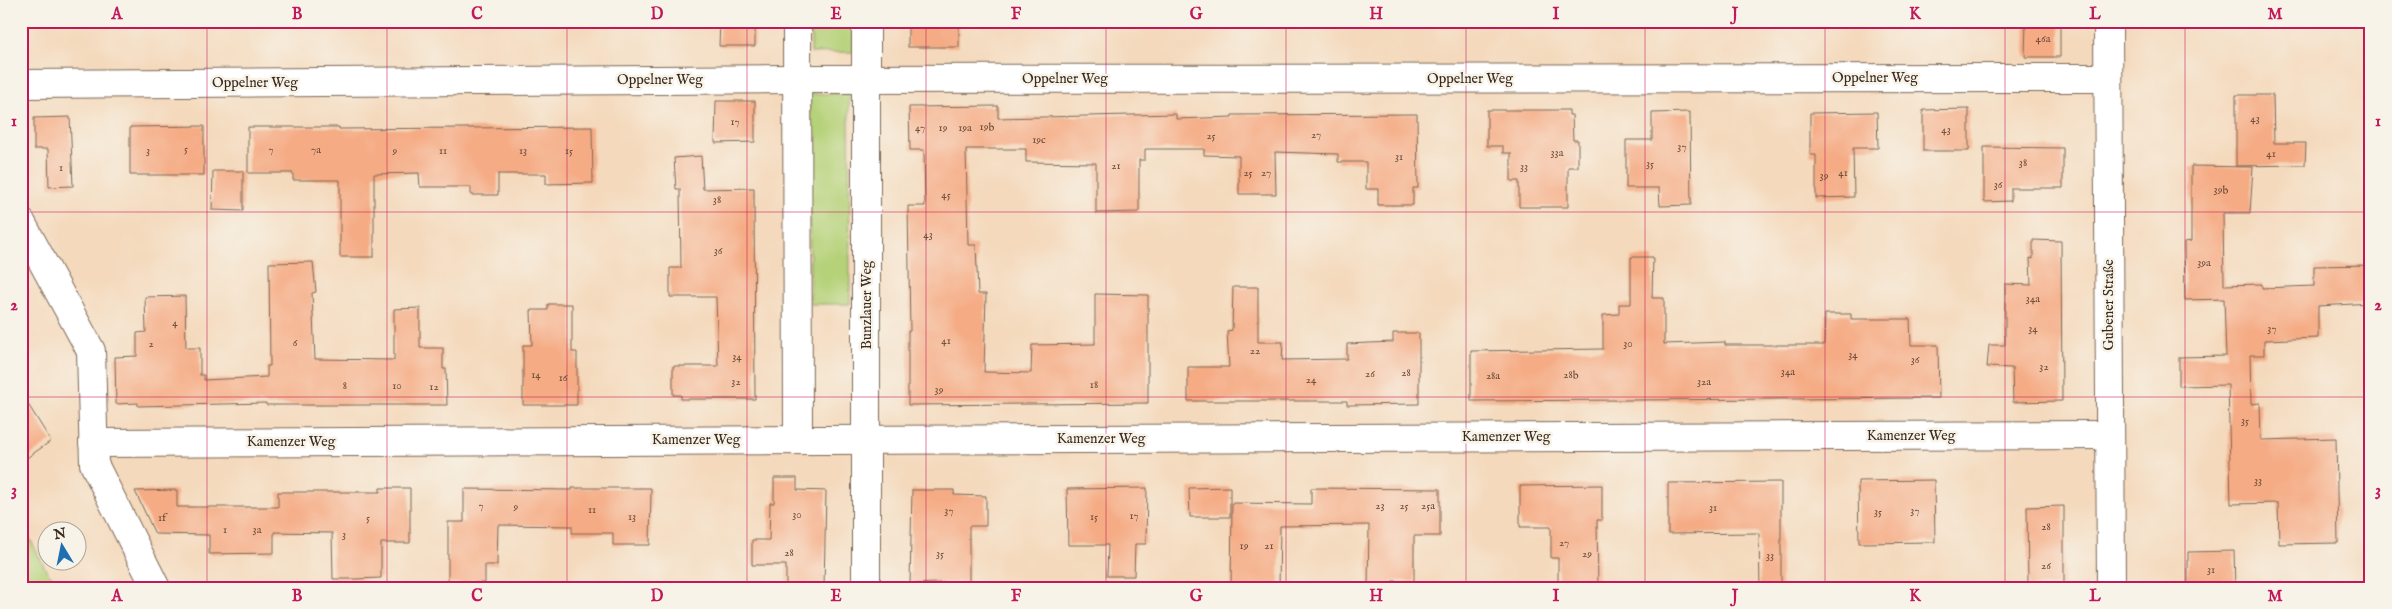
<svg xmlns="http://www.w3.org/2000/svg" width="2392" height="609" viewBox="0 0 2392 609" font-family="'IM FELL English',serif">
<rect width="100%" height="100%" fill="#f7f3e8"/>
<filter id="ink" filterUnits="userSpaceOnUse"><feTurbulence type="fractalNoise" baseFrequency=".02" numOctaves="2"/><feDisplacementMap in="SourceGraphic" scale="10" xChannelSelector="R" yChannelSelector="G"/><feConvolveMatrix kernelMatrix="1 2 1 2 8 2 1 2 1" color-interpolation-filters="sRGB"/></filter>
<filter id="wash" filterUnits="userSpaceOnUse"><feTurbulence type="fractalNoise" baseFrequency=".0096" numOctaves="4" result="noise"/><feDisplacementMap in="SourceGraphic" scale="20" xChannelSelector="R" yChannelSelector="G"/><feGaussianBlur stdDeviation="1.12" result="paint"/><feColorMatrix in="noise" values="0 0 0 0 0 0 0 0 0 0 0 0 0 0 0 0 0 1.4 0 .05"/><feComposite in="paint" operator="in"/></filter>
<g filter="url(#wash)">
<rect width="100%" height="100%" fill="#f4d9bc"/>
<g fill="#b5d279" stroke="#787e4c">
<path d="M811 21H853V52L811 53Z"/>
<path d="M809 94H849L850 304H810Z"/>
<path d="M21 521 47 572 64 588H21Z"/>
</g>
<g id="blocks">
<g fill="#f5ac85">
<path d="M720 21H755V46H719Z"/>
<rect x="908" y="21" width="51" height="26"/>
<path d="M2026 21H2060V57H2025Z"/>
<path d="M2236 95H2273L2274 143H2306L2305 165 2236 166Z"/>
<path d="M716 101H755V142L715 143Z"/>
<path d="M998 106V118L1176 114V119L1232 117V115L1417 114 1418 188H1413V205H1378V189H1366V162H1338V154L1275 152 1276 194H1239V156L1204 155V149H1145V160H1139V212L1096 213V163L1026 162V149H966L968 245H976L978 294H986L984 372 1031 373 1032 345 1095 344V294L1148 295V403L908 405V331H910L908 206H925L924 150H910L909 107Z"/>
<path d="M1969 109V151H1923V110Z"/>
<path d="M1487 110H1569V115H1572L1573 140H1578V167H1568V207H1519V181H1511V153H1503V146H1487Z"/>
<path d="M1690 112 1691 205 1660 206 1659 188H1626V140H1652V113Z"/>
<path d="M1877 112 1878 148H1853L1854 197 1816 198V155H1810V113Z"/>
<path d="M70 117 73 186 49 187 48 149H34V118Z"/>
<path d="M204 126V175H130V127Z"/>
<path d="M248 127H339V129L592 127 593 183 546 184V174H498V195H471V187H420L419 173 374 174V257H340V180H293V173H248Z"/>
<path d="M1984 147 2063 148V188H2011V201L1984 202Z"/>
<path d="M701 156 703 189 754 188 755 399H681V395H673V366H718L716 297H670V268H681L680 189H676L674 158Z"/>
<path d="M2191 166 2253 167 2250 213H2223L2224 285 2262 284V288L2314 286V266L2371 265V303L2318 306V338L2264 340V355H2250L2251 404 2260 403 2261 440 2336 438 2338 543 2279 544 2278 503 2231 504 2228 385 2179 386V357L2226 356 2224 299 2185 300 2184 242 2191 241Z"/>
<path d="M213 171H243V211L212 210Z"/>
<path d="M2033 240 2061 241 2062 401 2013 402 2012 368 1987 367 1989 345H2005V284L2031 285 2030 258 2033 259Z"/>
<path d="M1631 257H1653L1652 298H1664V344L1725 342V345H1824L1825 314H1851V319H1910L1911 345H1938L1939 398 1471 401V351L1603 349V315L1619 314V304H1631Z"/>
<path d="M313 262 316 292 312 293 315 359 394 360V309L420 308V348H443V369H446L447 405H266V403L138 406V403L116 404 115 357 137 356V333L146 332 145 297 185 296 186 348H200V375H204V380L267 377V366H270L269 263Z"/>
<path d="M1233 287H1258V342H1283L1282 360 1347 359V344L1393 342V333H1419V404L1347 405V401H1188V367H1229L1227 331 1232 330Z"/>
<path d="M548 304H572V352H577V405H523V345H532L531 310H548Z"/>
<path d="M21 393 51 441 21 462Z"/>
<path d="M774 478H797V490L826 491 824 588H786V565H752V540H769L770 503H774Z"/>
<path d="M1934 480 1935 542 1859 543 1858 481Z"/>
<path d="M1781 482V588H1760L1759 533 1668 534V483Z"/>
<path d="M1602 485V520H1597L1598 588H1558V558H1551V527H1520V486Z"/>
<path d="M1230 487V517H1190L1189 488Z"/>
<path d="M380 488H410V543H381V578L355 579H333L332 533 274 532V553L209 554V535L155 534 135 491 177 490V507H278V492H380Z"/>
<path d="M572 488H651L650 545H613V533H572V526L498 525 497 565H485V583H448V522H464V489L572 490Z"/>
<path d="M1147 488 1146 544H1135L1134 576H1107L1108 545H1068L1067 489Z"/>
<path d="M1311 488 1440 489V536H1414V581H1392V588H1368L1369 525 1280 526 1279 588H1231L1232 503 1311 504Z"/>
<path d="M912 490H954V495L986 496V526H969V582L910 584Z"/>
<path d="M2064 506V586H2028L2027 507Z"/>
<path d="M2234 551 2235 588H2188V552Z"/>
</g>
</g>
</g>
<g filter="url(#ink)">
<use href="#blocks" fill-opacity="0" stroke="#7c6755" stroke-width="1"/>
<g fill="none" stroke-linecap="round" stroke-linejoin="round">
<defs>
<g id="minor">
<path d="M797 21 798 440"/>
<path d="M866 21V588"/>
<path d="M2108 21 2111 588"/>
<path d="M21 84 797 79 2108 78"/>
<path d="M21 222 91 351 94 464 156 588"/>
<path d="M93 443 2110 435"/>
</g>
</defs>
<use href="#minor" stroke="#7c6755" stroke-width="30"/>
<use href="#minor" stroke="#fff" stroke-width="28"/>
</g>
</g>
<path fill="none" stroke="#c2185b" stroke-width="1" stroke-opacity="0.55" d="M207 21V588M387 21V588M567 21V588M747 21V588M926 21V588M1106 21V588M1286 21V588M1466 21V588M1645 21V588M1825 21V588M2005 21V588M2185 21V588M21 212H2371M21 397H2371"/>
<g text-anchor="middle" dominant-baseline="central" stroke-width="5" stroke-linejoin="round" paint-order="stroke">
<g font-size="11" fill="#6a4a38">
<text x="2043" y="39">46a</text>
<text x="2255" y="119">43</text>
<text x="735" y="122">17</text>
<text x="987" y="127">19b</text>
<text x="920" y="128">47</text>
<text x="943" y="128">19</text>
<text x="965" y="128">19a</text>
<text x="1946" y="130">43</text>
<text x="1316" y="135">27</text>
<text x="1211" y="136">25</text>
<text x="1039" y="140">19c</text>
<text x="1682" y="147">37</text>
<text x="186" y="149">5</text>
<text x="271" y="150">7</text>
<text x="316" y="150">7a</text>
<text x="148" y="151">3</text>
<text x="395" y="151">9</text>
<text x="443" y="151">11</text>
<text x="523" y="151">13</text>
<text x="569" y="151">15</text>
<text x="1557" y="153">33a</text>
<text x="2271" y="154">41</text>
<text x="1399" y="157">31</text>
<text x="2023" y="163">38</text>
<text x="1650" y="164">35</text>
<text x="1116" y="166">21</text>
<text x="1524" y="167">33</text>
<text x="61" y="168">1</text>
<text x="1248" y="173">25</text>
<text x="1266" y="173">27</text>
<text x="1843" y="173">41</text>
<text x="1824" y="176">39</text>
<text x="1998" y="185">36</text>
<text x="2221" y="190">39b</text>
<text x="946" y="195">45</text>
<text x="717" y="200">38</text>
<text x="928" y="235">43</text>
<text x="718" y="251">36</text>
<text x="2204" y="263">39a</text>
<text x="2033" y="299">34a</text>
<text x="175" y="323">4</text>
<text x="2033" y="329">34</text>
<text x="2272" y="329">37</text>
<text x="946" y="341">41</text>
<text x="295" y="343">6</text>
<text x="151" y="344">2</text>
<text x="1628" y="344">30</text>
<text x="1255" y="351">22</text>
<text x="1853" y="355">34</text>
<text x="737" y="357">34</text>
<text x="1915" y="360">36</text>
<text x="2044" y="367">32</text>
<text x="1788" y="372">34a</text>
<text x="1406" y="373">28</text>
<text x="1370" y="374">26</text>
<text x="536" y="375">14</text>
<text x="1571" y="375">28b</text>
<text x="1493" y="376">28a</text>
<text x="563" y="378">16</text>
<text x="1311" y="380">24</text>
<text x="736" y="382">32</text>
<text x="1704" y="382">32a</text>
<text x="1094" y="385">18</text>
<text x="345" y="386">8</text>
<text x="397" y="386">10</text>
<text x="434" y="387">12</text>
<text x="939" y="390">39</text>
<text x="2245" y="421">35</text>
<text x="2258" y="481">33</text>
<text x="481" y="506">7</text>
<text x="1380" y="506">23</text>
<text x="1404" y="506">25</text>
<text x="1428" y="506">25a</text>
<text x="516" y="507">9</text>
<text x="1713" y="508">31</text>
<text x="592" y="510">11</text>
<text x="949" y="511">37</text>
<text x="1915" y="511">37</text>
<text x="1878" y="512">35</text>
<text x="797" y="515">30</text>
<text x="1134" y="516">17</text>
<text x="632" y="517">13</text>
<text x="1094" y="517">15</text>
<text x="162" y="518">1f</text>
<text x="368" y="518">5</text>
<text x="2046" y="527">28</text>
<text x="225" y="530">1</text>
<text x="257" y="530">3a</text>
<text x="344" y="535">3</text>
<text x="1564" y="543">27</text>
<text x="1244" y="546">19</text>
<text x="1269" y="546">21</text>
<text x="789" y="553">28</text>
<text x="940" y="554">35</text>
<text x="1587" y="554">29</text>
<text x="1770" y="556">33</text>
<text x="2046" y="566">26</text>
<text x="2211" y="570">31</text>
</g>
<g font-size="14" fill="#3b2a1e" stroke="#f7f3e8">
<text x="1875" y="78">Oppelner Weg</text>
<text x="1065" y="79">Oppelner Weg</text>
<text x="1470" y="79">Oppelner Weg</text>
<text x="660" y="80">Oppelner Weg</text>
<text x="255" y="83">Oppelner Weg</text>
<text transform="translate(867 305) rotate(-90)">Bunzlauer Weg</text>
<text transform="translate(2109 305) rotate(-90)">Gubener Straße</text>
<text x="1911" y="436">Kamenzer Weg</text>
<text x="1506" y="437">Kamenzer Weg</text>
<text x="1101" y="439">Kamenzer Weg</text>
<text x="696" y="440">Kamenzer Weg</text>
<text x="291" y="442">Kamenzer Weg</text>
</g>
</g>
<rect width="2392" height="609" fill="none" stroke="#f7f3e8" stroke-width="55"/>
<g transform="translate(62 546) rotate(350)"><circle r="24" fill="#f7f3e8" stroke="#aca397"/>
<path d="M0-4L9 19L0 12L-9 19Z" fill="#1f6fb2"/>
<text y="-8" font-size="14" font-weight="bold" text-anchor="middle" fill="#3b2a1e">N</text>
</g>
<rect x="28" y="28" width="2336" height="554" fill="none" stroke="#c2185b" stroke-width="2"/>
<g font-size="16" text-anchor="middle" font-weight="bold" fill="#c2185b">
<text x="117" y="19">A</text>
<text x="297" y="19">B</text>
<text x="477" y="19">C</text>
<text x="657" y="19">D</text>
<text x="836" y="19">E</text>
<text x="1016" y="19">F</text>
<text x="1196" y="19">G</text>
<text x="1376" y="19">H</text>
<text x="1556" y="19">I</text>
<text x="1735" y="19">J</text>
<text x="1915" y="19">K</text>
<text x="2095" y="19">L</text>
<text x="2275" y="19">M</text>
<text x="14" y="126">1</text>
<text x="2378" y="126">1</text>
<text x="14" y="310">2</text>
<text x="2378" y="310">2</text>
<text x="14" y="495">3</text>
<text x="2378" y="495">3</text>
<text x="117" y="601">A</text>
<text x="297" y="601">B</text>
<text x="477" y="601">C</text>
<text x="657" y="601">D</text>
<text x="836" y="601">E</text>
<text x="1016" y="601">F</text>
<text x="1196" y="601">G</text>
<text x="1376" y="601">H</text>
<text x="1556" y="601">I</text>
<text x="1735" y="601">J</text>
<text x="1915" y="601">K</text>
<text x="2095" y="601">L</text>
<text x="2275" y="601">M</text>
</g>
</svg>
